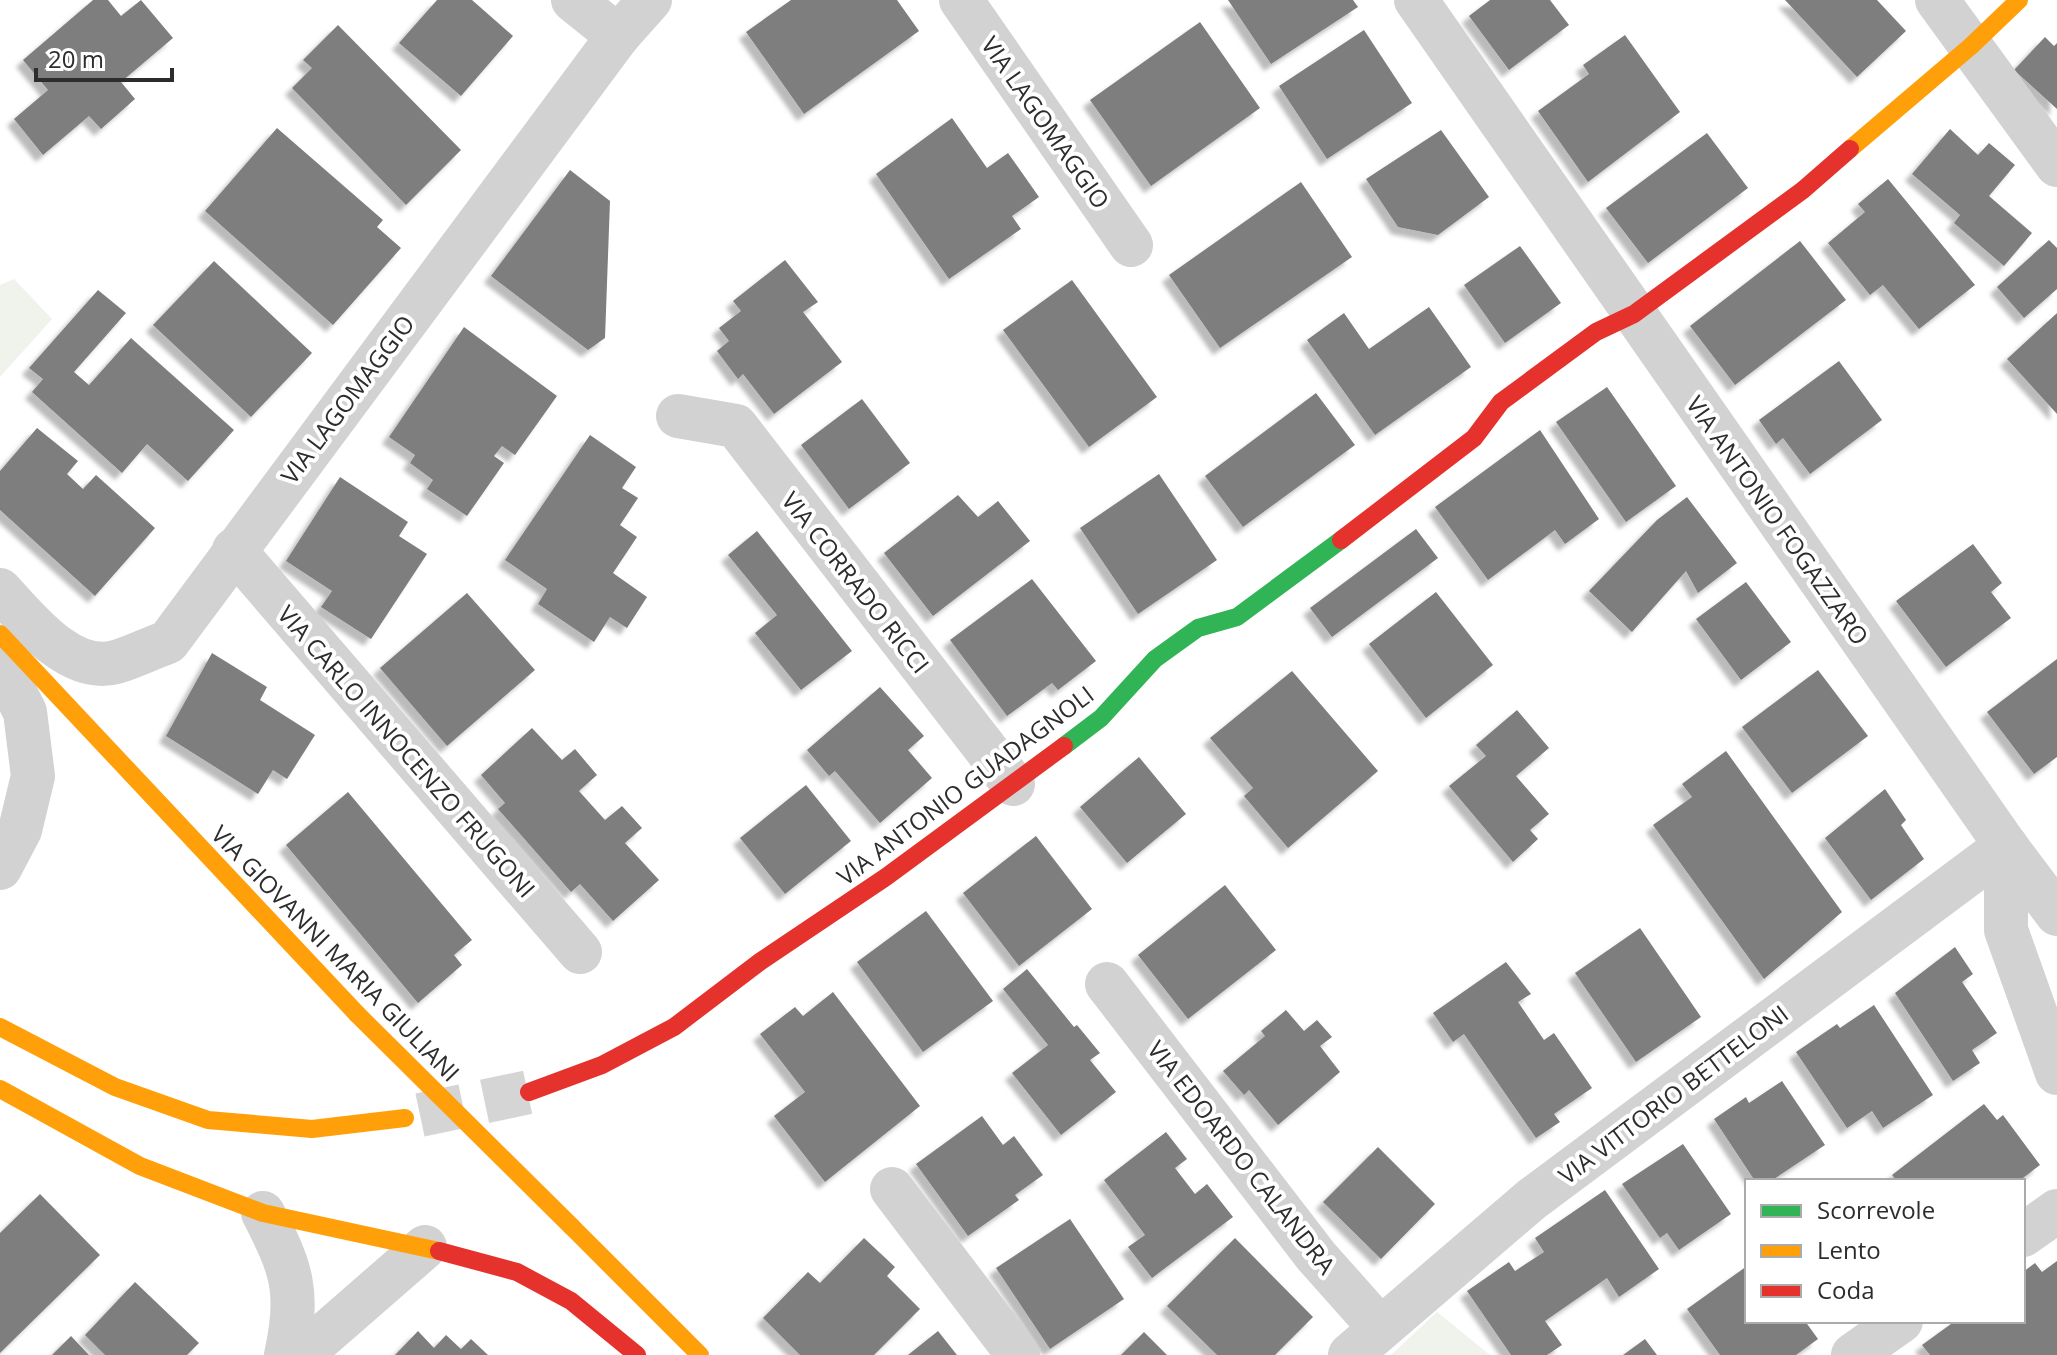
<svg xmlns="http://www.w3.org/2000/svg" width="2057" height="1355" viewBox="0 0 2057 1355" font-family="'Open Sans',sans-serif">
<defs>
<filter id="shadow"><feDropShadow dx="-7" dy="7" stdDeviation="2" flood-color="#0004"/></filter>
</defs>
<rect width="100%" height="100%" fill="#fff"/>
<g fill="#f0f3ec">
<path d="M14 279 52 319 0 377V285Z"/>
<path d="M1437 1312 1490 1355H1391Z"/>
</g>
<g fill="#7e7e7e" filter="url(#shadow)">
<path d="M93 0H108L121 16 141 0 173 38 121 82 135 99 101 129 89 116 43 155 14 119 48 90 23 60Z"/>
<path d="M437 0H472L513 36 461 96 399 43Z"/>
<path d="M791 0H897L919 31 804 114 746 32Z"/>
<path d="M1228 0H1353L1358 7 1271 64Z"/>
<path d="M1490 0H1550L1569 25 1509 70 1469 16Z"/>
<path d="M1785 0H1877L1906 31 1857 77Z"/>
<path d="M1200 22 1260 108 1151 186 1090 100Z"/>
<path d="M338 25 461 150 406 205 292 88 312 68 303 60Z"/>
<path d="M1364 30 1412 103 1327 159 1279 86Z"/>
<path d="M1625 35 1680 112 1588 182 1538 111 1589 74 1583 65Z"/>
<path d="M2045 37 2054 46 2057 43V109L2014 70Z"/>
<path d="M952 118 987 168 1008 153 1039 197 1012 216 1021 229 949 279 876 174Z"/>
<path d="M277 128 383 220 377 227 401 248 333 325 205 211Z"/>
<path d="M1950 129 1978 155 1989 143 2015 165 1989 196 2032 233 2004 266 1954 223 1960 215 1912 174Z"/>
<path d="M1441 130 1489 197 1438 235 1398 227 1366 179Z"/>
<path d="M1707 133 1748 188 1648 263 1606 208Z"/>
<path d="M570 170 610 201 605 338 588 350 491 276Z"/>
<path d="M1888 179 1975 285 1919 329 1883 285 1870 295 1828 243 1865 212 1858 204Z"/>
<path d="M1301 182 1352 257 1220 348 1169 275Z"/>
<path d="M2049 240 2057 248V289L2024 318 1997 287Z"/>
<path d="M1800 241 1846 300 1735 385 1690 326Z"/>
<path d="M1520 246 1561 303 1505 343 1464 285Z"/>
<path d="M785 260 818 302 803 312 842 362 774 414 743 374 738 379 717 351 729 341 719 328 741 311 733 301Z"/>
<path d="M214 261 312 353 251 417 153 325Z"/>
<path d="M1072 280 1157 397 1089 447 1003 330Z"/>
<path d="M98 290 126 313 74 372 89 385 131 338 234 430 188 481 147 444 122 473 32 392 43 379 29 368Z"/>
<path d="M1429 307 1471 367 1375 435 1307 340 1344 313 1369 349Z"/>
<path d="M2057 313V414L2007 359Z"/>
<path d="M464 327 557 396 515 455 502 446 494 456 504 463 467 516 427 489 433 480 410 463 415 455 389 437Z"/>
<path d="M1839 361 1882 420 1810 474 1783 438 1776 444 1759 420Z"/>
<path d="M1607 387 1676 486 1626 522 1556 422Z"/>
<path d="M1316 393 1355 445 1243 527 1205 476Z"/>
<path d="M862 399 910 463 849 509 801 445Z"/>
<path d="M37 428 78 461 67 474 83 489 96 475 155 528 95 596 0 510V471Z"/>
<path d="M1540 430 1599 519 1565 544 1555 530 1488 580 1435 507Z"/>
<path d="M590 435 636 467 622 488 638 498 620 525 637 537 613 573 647 597 627 628 610 617 594 642 538 604 547 589 505 560Z"/>
<path d="M1159 474 1217 560 1138 614 1080 528Z"/>
<path d="M340 477 408 522 399 536 427 554 371 639 321 607 332 591 286 561Z"/>
<path d="M958 495 978 517 998 501 1030 541 933 616 884 553Z"/>
<path d="M1687 497 1737 563 1698 593 1686 571 1632 632 1589 591 1657 520Z"/>
<path d="M1416 529 1438 558 1332 637 1310 608Z"/>
<path d="M757 531 852 651 801 690 755 633 777 615 728 555Z"/>
<path d="M1973 544 2002 583 1991 592 2011 618 1946 667 1896 601Z"/>
<path d="M1032 579 1096 661 1058 690 1052 683 1007 716 950 640Z"/>
<path d="M1746 582 1791 642 1741 680 1696 619Z"/>
<path d="M1436 592 1493 665 1426 718 1369 644Z"/>
<path d="M467 593 535 670 447 746 380 668Z"/>
<path d="M212 653 267 687 260 700 315 735 287 779 273 770 258 794 166 736Z"/>
<path d="M2057 659V757L2034 774 1987 712Z"/>
<path d="M1818 670 1868 736 1792 793 1742 727Z"/>
<path d="M1292 671 1378 771 1288 848 1244 796 1253 788 1210 738Z"/>
<path d="M880 687 924 736 908 750 932 778 880 823 835 771 829 776 807 750Z"/>
<path d="M1517 710 1549 748 1516 776 1549 814 1530 830 1538 839 1513 862 1449 786 1486 756 1476 745Z"/>
<path d="M532 728 562 760 575 749 597 775 579 791 605 820 622 806 642 828 625 843 659 880 613 921 580 884 571 892 498 809 505 803 481 775Z"/>
<path d="M1726 751 1842 912 1764 979 1653 825 1692 797 1682 784Z"/>
<path d="M1139 757 1186 814 1127 863 1080 807Z"/>
<path d="M806 785 851 841 785 894 740 838Z"/>
<path d="M1885 789 1906 820 1901 825 1924 859 1871 900 1825 838Z"/>
<path d="M348 792 472 940 454 955 462 965 418 1003 286 845Z"/>
<path d="M1036 836 1092 909 1019 966 963 893Z"/>
<path d="M1225 885 1276 950 1188 1019 1138 955Z"/>
<path d="M926 911 993 1001 923 1052 857 962Z"/>
<path d="M1640 928 1701 1017 1636 1062 1575 973Z"/>
<path d="M1955 947 1973 974 1962 982 1997 1033 1972 1050 1980 1063 1953 1081 1895 993Z"/>
<path d="M1506 962 1531 994 1518 1002 1544 1040 1554 1033 1592 1088 1554 1114 1560 1122 1536 1138 1464 1034 1453 1042 1433 1013Z"/>
<path d="M1027 969 1074 1027 1077 1025 1100 1053 1090 1060 1116 1092 1061 1135 1012 1073 1048 1045 1003 989Z"/>
<path d="M833 992 920 1106 825 1182 774 1116 805 1092 760 1034 795 1007 803 1016Z"/>
<path d="M1874 1005 1933 1095 1883 1128 1872 1111 1847 1128 1796 1052 1837 1024 1840 1028Z"/>
<path d="M1286 1010 1304 1031 1317 1020 1332 1037 1320 1046 1340 1072 1278 1125 1249 1090 1244 1095 1223 1071 1265 1036 1261 1031Z"/>
<path d="M1782 1081 1825 1145 1771 1181H1755L1714 1119 1746 1097 1749 1103Z"/>
<path d="M1984 1104 1997 1120 2003 1115 2040 1165 2019 1181H1897L1892 1175Z"/>
<path d="M982 1116 1003 1145 1014 1136 1043 1175 1015 1195 1019 1200 968 1236 916 1164Z"/>
<path d="M1166 1132 1187 1159 1175 1168 1195 1194 1207 1184 1233 1217 1152 1278 1128 1247 1145 1235 1104 1180Z"/>
<path d="M1683 1144 1731 1214 1679 1250 1667 1233 1660 1238 1622 1184Z"/>
<path d="M1378 1147 1435 1204 1381 1259 1323 1202Z"/>
<path d="M1605 1190 1659 1269 1619 1297 1607 1278 1545 1321 1562 1345 1547 1355H1511L1467 1291 1509 1262 1515 1271 1544 1252 1535 1238Z"/>
<path d="M40 1194 100 1255 0 1353V1233Z"/>
<path d="M1070 1219 1124 1299 1050 1349 996 1268Z"/>
<path d="M864 1238 895 1267 887 1276 920 1309 874 1355H800L763 1318 808 1272 820 1283Z"/>
<path d="M1235 1238 1313 1317 1275 1355H1217L1167 1306Z"/>
<path d="M2057 1261V1355H1930L1922 1345 1955 1321H2023V1272L2035 1263 2042 1272Z"/>
<path d="M1747 1266V1321H1805L1818 1339 1796 1355H1720L1687 1309Z"/>
<path d="M135 1282 199 1343 187 1355H105L85 1335Z"/>
<path d="M418 1331 434 1348 446 1335 461 1349 471 1339 488 1355H395Z"/>
<path d="M938 1331 957 1355H908Z"/>
<path d="M1144 1332 1167 1355H1121Z"/>
<path d="M71 1336 89 1355H52Z"/>
<path d="M1645 1339 1657 1355H1623Z"/>
</g>
<g fill="none" stroke-linecap="round" stroke-linejoin="round">
<path stroke="#d5d5d5" stroke-width="44" stroke-dasharray="44 22" stroke-linecap="butt" d="M420 1115 529 1092"/>
<g stroke="#d2d2d2" stroke-width="44">
<path d="M573 0 618 36"/>
<path d="M961 0 1131 245"/>
<path d="M1416 0 2006 846 2057 914"/>
<path d="M1937 0 2057 165"/>
<path d="M678 416 736 426 1013 784"/>
<path d="M234 550 580 952"/>
<path d="M0 590C27 619 70 675 116 662 133 657 151 648 168 642L618 36 650 0"/>
<path d="M0 663 25 712 33 776 20 830 0 868"/>
<path d="M2006 846V930L2057 1073"/>
<path d="M1107 984 1316 1256 1380 1328"/>
<path d="M892 1189 1018 1355"/>
<path d="M263 1213C292 1269 300 1292 286 1355"/>
<path d="M2023 1235 2057 1211"/>
<path d="M301 1355 425 1247"/>
<path d="M1350 1355 1532 1199 2006 846"/>
<path d="M1853 1355 1901 1321"/>
</g>
<path stroke="#30b455" stroke-width="18" d="M1064 746 1101 718 1155 659 1198 628 1237 617 1341 540"/>
<g stroke="#ff9f0a" stroke-width="18">
<path d="M1850 149 1971 46 2019 0"/>
<path d="M0 634 357 1014"/>
<path d="M0 1027 115 1087 208 1120 312 1129 405 1118"/>
<path d="M0 1089 140 1166 263 1213 439 1251"/>
<path d="M572 1227 700 1355"/>
</g>
<g stroke="#e5322d" stroke-width="18">
<path d="M1341 540 1474 438 1501 402 1596 332 1634 314 1803 190 1850 149"/>
<path d="M529 1092 602 1065 674 1027 761 961 886 877 1064 746"/>
<path d="M439 1251 517 1272 571 1301 637 1355"/>
</g>
<path stroke="#ff9f0a" stroke-width="18" d="M357 1014 572 1227"/>
</g>
<g text-anchor="middle" dominant-baseline="central" stroke-width="8" stroke-linejoin="round" paint-order="stroke">
<g font-size="24" fill="#2d2d2d" stroke="#fff">
<text transform="translate(1046 122) rotate(55)">VIA LAGOMAGGIO</text>
<text transform="translate(347 399) rotate(-53)">VIA LAGOMAGGIO</text>
<text transform="translate(1778 520) rotate(55)">VIA ANTONIO FOGAZZARO</text>
<text transform="translate(856 582) rotate(52)">VIA CORRADO RICCI</text>
<text transform="translate(407 751) rotate(49)">VIA CARLO INNOCENZO FRUGONI</text>
<text transform="translate(965 785) rotate(-37)">VIA ANTONIO GUADAGNOLI</text>
<text transform="translate(336 953) rotate(46)">VIA GIOVANNI MARIA GIULIANI</text>
<text transform="translate(1673 1094) rotate(-37)">VIA VITTORIO BETTELONI</text>
<text transform="translate(1242 1157) rotate(52)">VIA EDOARDO CALANDRA</text>
</g>
</g>
<rect x="1745" y="1179" width="280" height="144" fill="#ffffff" stroke="#ababab" stroke-width="2"/>
<rect x="1761" y="1205" width="40" height="12" fill="#30b455" stroke="#ababab" stroke-width="2"/>
<text x="1817" y="1219" font-size="24" fill="#2d2d2d">Scorrevole</text>
<rect x="1761" y="1245" width="40" height="12" fill="#ff9f0a" stroke="#ababab" stroke-width="2"/>
<text x="1817" y="1259" font-size="24" fill="#2d2d2d">Lento</text>
<rect x="1761" y="1285" width="40" height="12" fill="#e5322d" stroke="#ababab" stroke-width="2"/>
<text x="1817" y="1299" font-size="24" fill="#2d2d2d">Coda</text>
<path d="M36 68v12h136v-12" fill="none" stroke="#2d2d2d" stroke-width="4"/>
<text x="48" y="68" font-size="24" fill="#2d2d2d" stroke="#ffffff" stroke-width="6" paint-order="stroke">20 m</text>
</svg>
